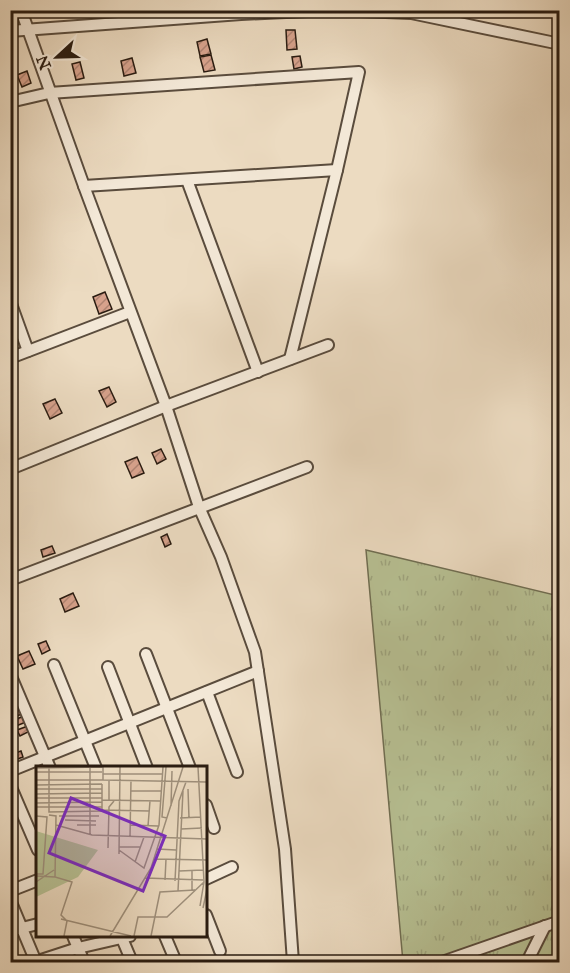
<svg xmlns="http://www.w3.org/2000/svg" width="570" height="973" viewBox="0 0 570 973" font-family="'IM FELL Great Primer',serif">
<defs>
<pattern id="grass-tufts" width="24" height="20" patternUnits="userSpaceOnUse" patternTransform="scale(1.5)"><rect width="24" height="20" fill="#b7c093"/><path d="M3 7l-1-3M5 7V3M7 7l1-3M15 17l-1-3M17 17v-4M19 17l1-3" fill="none" stroke="#9ea47e"/></pattern>
<pattern id="building-hatch" width="6" height="6" patternUnits="userSpaceOnUse" patternTransform="scale(1.5)"><rect width="6" height="6" fill="#d7a28c"/><path d="M-1 1l2-2M0 6l6-6M5 7l2-2" fill="none" stroke="#af8371"/></pattern>
</defs>
<rect width="100%" height="100%" fill="#ecdbc1"/>
<filter id="stains"><feTurbulence type="fractalNoise" baseFrequency=".00333" numOctaves="4"/><feColorMatrix values="0 0 0 0 .2 0 0 0 0 .09 0 0 0 0 .02 0 0 0 .5 -.17"/></filter>
<radialGradient id="worn" r=".72"><stop offset=".6" stop-color="#630" stop-opacity="0"/><stop offset="1" stop-color="#630" stop-opacity=".3"/></radialGradient>
<path fill="url(#grass-tufts)" stroke="#706e52" stroke-width="1.5" d="M366 550 559 596V962H403Z"/>
<g fill="url(#building-hatch)" stroke="#2a1c11" stroke-width="1.5">
<path d="M286 30H295L297 49 287 50Z"/>
<path d="M207 39 211 54 200 56 197 42Z"/>
<path d="M211 55 215 70 204 72 200 57Z"/>
<path d="M300 56 302 67 294 69 292 57Z"/>
<path d="M132 58 136 73 124 76 121 61Z"/>
<path d="M80 62 84 78 76 80 72 64Z"/>
<path d="M27 71 31 83 22 87 17 75Z"/>
<path d="M105 292 112 309 99 314 93 297Z"/>
<path d="M109 387 116 402 107 407 99 391Z"/>
<path d="M55 399 62 413 50 419 43 404Z"/>
<path d="M161 449 166 459 157 464 152 453Z"/>
<path d="M137 457 144 473 132 478 125 462Z"/>
<path d="M167 534 171 544 165 547 161 537Z"/>
<path d="M52 546 55 553 43 557 41 550Z"/>
<path d="M73 593 79 606 65 612 60 599Z"/>
<path d="M46 641 50 650 42 654 38 644Z"/>
<path d="M29 651 35 664 23 669 17 656Z"/>
<path d="M19 708 22 714 11 718 10 712Z"/>
<path d="M24 716 26 722 16 726 14 720Z"/>
<path d="M28 726 30 731 20 736 17 730Z"/>
<path d="M21 751 23 757 12 761 10 755Z"/>
</g>
<g fill="none" stroke-linecap="round" stroke-linejoin="round">
<defs>
<g id="minor">
<path d="M21 10 84 186 166 406 199 507 221 557 255 652 285 849 293 962"/>
<path d="M335 10 411 13 560 44"/>
<path d="M10 31 241 14 329 10"/>
<path d="M10 102 49 93 359 72 337 170 290 359"/>
<path d="M187 180 258 372"/>
<path d="M84 186 337 170"/>
<path d="M10 301 28 351"/>
<path d="M10 358 130 312"/>
<path d="M10 469 166 406 328 345"/>
<path d="M10 580 307 467"/>
<path d="M146 654 190 768"/>
<path d="M54 665 96 768"/>
<path d="M108 667 147 768"/>
<path d="M10 674 50 768"/>
<path d="M207 692 237 772"/>
<path d="M10 771 258 671"/>
<path d="M10 785 38 850"/>
<path d="M206 805 214 828"/>
<path d="M206 879 232 867"/>
<path d="M10 891 38 880"/>
<path d="M10 900 36 962"/>
<path d="M206 915 220 951"/>
<path d="M10 931 38 924"/>
<path d="M73 936 84 962"/>
<path d="M121 936 132 962"/>
<path d="M165 936 176 962"/>
<path d="M35 962 78 948 130 936"/>
<path d="M442 962 560 921"/>
<path d="M527 962 545 926"/>
</g>
</defs>
<use href="#minor" stroke="#5a4c3d" stroke-width="14"/>
<use href="#minor" stroke="#f3e8d7" stroke-width="10"/>
</g>
<g transform="translate(36 766)">
<rect width="171" height="171" fill="#ecdbc1"/>
<path d="M0 65 62 84 42 111 0 131Z" fill="#b7c093"/>
<path fill="none" stroke="#9e8f7b" stroke-width="1.5" d="M13 1V46L66 45V18M67 1V14L171 16M130 1 126 51 131 52M162 1 168 116 164 140M0 2 67 1M0 6H66M67 8H127M0 14H67M0 19 66 18M0 23H66M152 23 153 52M95 25H125M0 28 66 27M0 32H66M66 34 124 35M73 34V14M0 37 66 36M135 40 136 5M0 41H66M66 44 113 45M13 49 20 50 19 111 36 116 25 149 31 155 28 170M0 50 11 51 7 108H0M23 50H63M144 52 165 51M29 54 60 55M20 59 56 69 171 73M41 59H60M94 59 122 60M112 60 114 35M145 63 166 62M54 69V1M94 71 95 14M83 81H104M72 82 73 41 78 35M121 83 140 84M83 84 108 102 123 59 127 1M83 88 84 1M118 93 171 94M99 96 108 71M156 104V124M143 105 167 104M0 110 19 111M109 112 167 114M129 114 130 93M139 115 143 35 150 16M0 116 18 104M142 125 147 25M167 142 171 123M25 153 95 170M74 170 115 102 147 1M98 170 102 151H131L168 116M115 170 124 126 159 124"/>
<path fill="#7b2cbf" fill-opacity="0.15" stroke="#7b2cbf" stroke-width="3" d="M35 32 129 70 107 125 13 87Z"/>
<rect width="171" height="171" fill="none" stroke="#2a1c11" stroke-width="3"/>
</g>
<rect width="570" height="973" fill="none" stroke="#ecdbc1" stroke-width="36"/>
<rect x="12" y="12" width="546" height="949" fill="none" stroke="#2a1c11" stroke-width="3"/>
<rect x="18" y="18" width="534" height="937" fill="none" stroke="#2a1c11" stroke-width="1.5"/>
<g transform="translate(57 57) rotate(248)" stroke="#f3e8d7" stroke-width="4.5" paint-order="stroke">
<path d="M0-4.5L10 22L0 15L-10 22Z" fill="#2a1c11"/>
<text y="-9" font-size="16" font-weight="bold" text-anchor="middle" fill="#2a1c11">N</text>
</g>
<rect width="100%" height="100%" filter="url(#stains)"/>
<rect width="100%" height="100%" fill="url(#worn)"/>
</svg>
